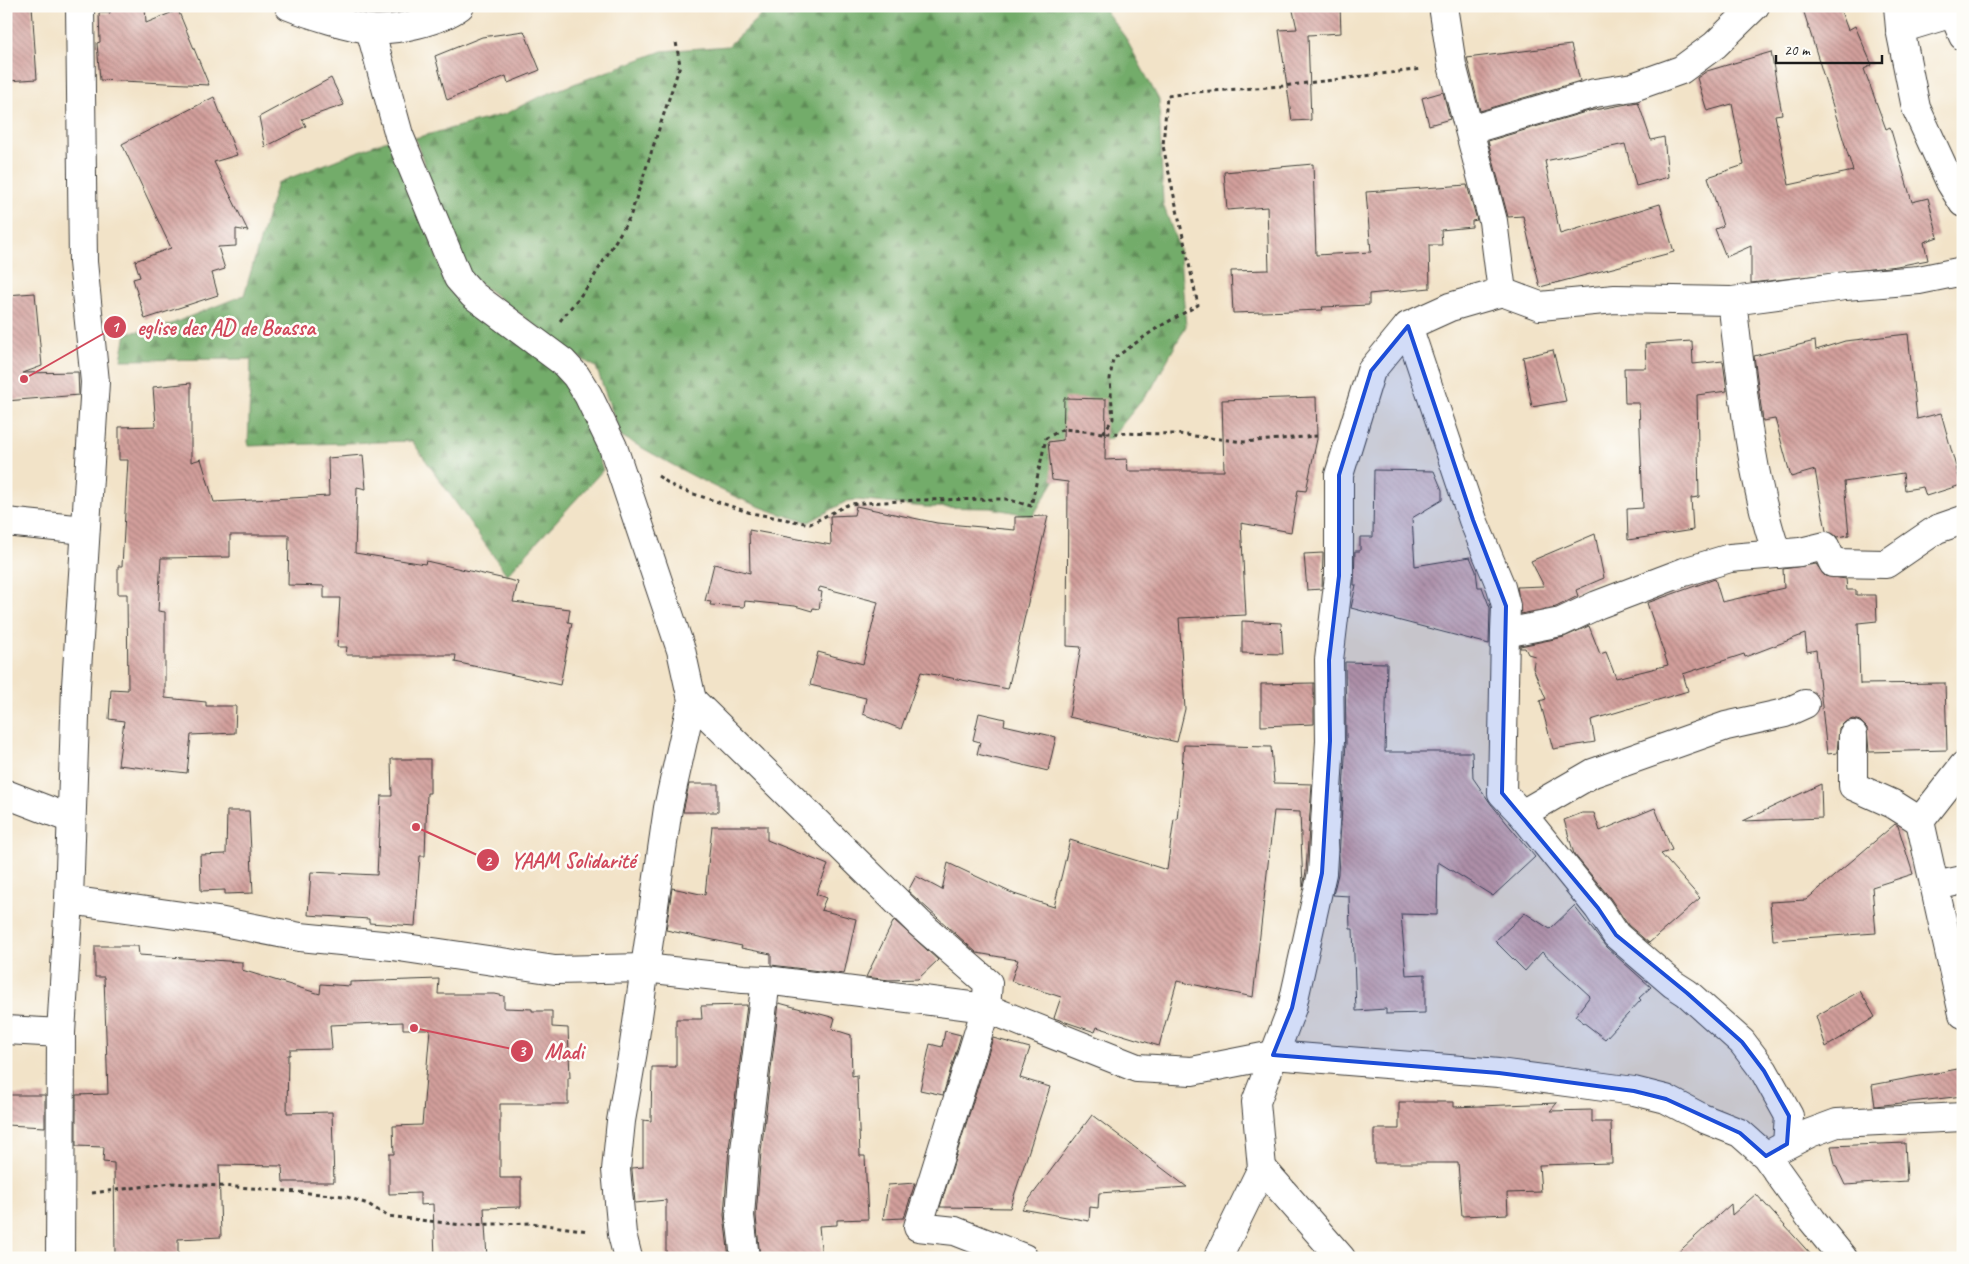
<svg xmlns="http://www.w3.org/2000/svg" width="1969" height="1264" viewBox="0 0 1969 1264" font-family="Caveat,sans-serif">
<defs>
<pattern id="forest-firs" width="22" height="20" patternUnits="userSpaceOnUse" patternTransform="scale(1.25)"><rect width="22" height="20" fill="#73ac6a"/><path d="M5 1l3.5 6h-7zM16 11l3.5 6h-7z" fill="#5e8b56"/></pattern>
<pattern id="building-back-hatch" width="6" height="6" patternUnits="userSpaceOnUse" patternTransform="scale(1.25)"><rect width="6" height="6" fill="#d29f9b"/><path d="M-1 5l2 2M0 0l6 6M5-1l2 2" fill="none" stroke="#aa817e"/></pattern>
</defs>
<rect width="100%" height="100%" fill="#fdfcf7"/>
<filter id="ink" filterUnits="userSpaceOnUse"><feTurbulence type="fractalNoise" baseFrequency=".02" numOctaves="2"/><feDisplacementMap in="SourceGraphic" scale="10" xChannelSelector="R" yChannelSelector="G"/><feConvolveMatrix kernelMatrix="1 2 1 2 8 2 1 2 1" color-interpolation-filters="sRGB"/></filter>
<filter id="wash" filterUnits="userSpaceOnUse"><feTurbulence type="fractalNoise" baseFrequency=".0096" numOctaves="4" result="noise"/><feDisplacementMap in="SourceGraphic" scale="20" xChannelSelector="R" yChannelSelector="G"/><feGaussianBlur stdDeviation="1.12" result="paint"/><feColorMatrix in="noise" values="0 0 0 0 0 0 0 0 0 0 0 0 0 0 0 0 0 1.4 0 .05"/><feComposite in="paint" operator="in"/></filter>
<g filter="url(#wash)">
<rect width="100%" height="100%" fill="#f2e3c8"/>
<g fill="url(#forest-firs)" stroke="#486443">
<path d="M764 6H1102L1125 37 1159 100 1163 204 1179 248 1186 326 1152 388 1111 438 1071 453 1033 516 991 508 925 507 857 500 847 501 809 522C741 506 682 470 621 436L596 367 573 354 462 270 415 138 505 114 539 97 662 51 728 46 761 15Z"/>
<path d="M392 138 450 291 567 374 603 470 507 575 412 441 248 446 251 359 121 360 126 333 161 328 244 295 277 183Z"/>
</g>
<g id="blocks">
<g fill="url(#building-back-hatch)">
<path d="M6 6H32L37 79 8 81Z"/>
<path d="M110 6H145L146 23 178 10 209 85 100 80 97 43 100 42 99 13H110Z"/>
<path d="M1292 6H1340L1341 33 1308 35 1311 120 1292 121 1279 30 1297 29Z"/>
<path d="M1802 6H1839L1848 30 1855 26 1872 65 1864 69 1886 129 1890 127 1912 202 1928 198 1938 237 1924 242 1928 260 1897 266 1751 283V246L1726 257 1715 229 1723 226 1708 177 1744 165 1732 104 1707 111 1697 78 1707 71 1771 52 1782 114 1775 115 1789 185 1853 171Z"/>
<path d="M524 31 540 70 508 83 506 76 447 100 435 56 482 37Z"/>
<path d="M1571 45 1580 81 1480 111 1467 58Z"/>
<path d="M331 78 344 105 302 119 306 126 265 147 259 117Z"/>
<path d="M1443 92 1450 119 1429 125 1422 98Z"/>
<path d="M214 97 237 155 214 162 248 231 236 229V246L218 247 225 269 212 273 218 295 145 319 133 279 140 277 135 261 171 248 122 144Z"/>
<path d="M1638 102 1651 140 1664 137 1668 177 1636 186 1625 144 1545 161 1560 234 1660 204 1674 252 1540 287 1523 216 1508 217 1488 141 1589 111Z"/>
<path d="M1313 164 1316 255 1371 252 1366 192 1467 185 1477 220 1472 221V227L1441 230 1442 245H1429L1430 288 1369 294V305L1322 307 1323 310 1233 313 1231 271 1269 270 1267 207 1227 210 1224 172Z"/>
<path d="M35 293 42 366 23 373 78 372 79 395 6 401V295Z"/>
<path d="M1908 334 1917 419 1941 413 1961 485 1926 496 1923 487 1905 490 1903 473 1844 482 1849 535 1837 537 1826 531 1815 470 1791 477 1775 419 1763 421 1754 356 1815 341 1816 350 1845 341Z"/>
<path d="M1692 341 1693 364 1723 361 1727 391 1697 395 1699 497 1691 498 1693 530 1628 540 1627 509 1643 508 1639 403H1625L1624 368H1646L1645 344Z"/>
<path d="M1553 350 1566 401 1532 407 1523 357Z"/>
<path d="M191 383V462L201 459 214 502 329 496 328 458 363 455 366 489 357 487 355 553 425 564 426 561 518 582 513 602 570 609 568 622 572 623 560 685 455 662 456 655H346L347 647H337L340 598H324V586L288 585 289 535H230V557L161 558 158 611 165 612V698L206 702V706H236L235 733 191 735 187 773 118 765 124 721 109 719 111 689 128 690 127 594H118V566H122L128 460H119V427L156 426 153 387Z"/>
<path d="M1316 397 1317 439 1306 491 1298 490 1291 532 1241 523 1246 615 1179 618 1185 709 1177 742 1069 717 1081 647 1067 646 1068 482 1052 480 1048 442 1063 440 1064 398 1106 399 1105 460 1127 459 1128 471H1224L1222 400Z"/>
<path d="M1374 470 1434 471 1442 490V500L1412 518 1415 566 1470 557 1476 571 1478 587H1482L1490 608 1489 644 1351 608 1356 585H1354L1355 551H1360V537H1373Z"/>
<path d="M856 506 937 523 1015 530V517L1048 516 1008 689 921 672 901 729 863 714 866 698 810 685 818 652 863 664 878 602 820 587 818 591 822 592 819 609 813 608 812 611 795 606 745 601 744 607 710 605 711 602 705 601 714 564 750 573 749 530 831 545 830 516 854 515Z"/>
<path d="M1595 534 1604 578 1576 590 1578 596 1556 607 1521 614 1517 587 1544 586 1531 561Z"/>
<path d="M1323 553 1322 589 1307 590 1304 554Z"/>
<path d="M1816 564 1825 576 1846 579 1847 590H1856V595H1876L1877 621 1858 623 1860 684 1945 683 1947 750 1869 752 1867 728 1860 721 1853 719 1845 722 1839 728 1837 753 1827 754 1816 650 1807 652 1805 634 1745 657 1744 654 1683 674 1688 691 1591 720 1595 742 1553 749 1540 701 1546 699 1533 668 1535 656 1528 654 1525 648H1520V646L1564 637 1589 626 1600 654 1606 652 1616 678 1668 665 1647 603 1715 579 1722 602 1784 588 1783 569Z"/>
<path d="M1242 621 1281 623 1283 654 1242 653Z"/>
<path d="M1345 662 1387 663 1385 752H1472L1473 778 1491 804 1535 857 1493 896 1438 862 1437 915 1401 914 1406 975 1425 974V1013L1386 1014V1009L1356 1011 1353 929H1350L1349 896 1333 895 1338 874 1346 742Z"/>
<path d="M1314 683V724L1261 726V684Z"/>
<path d="M979 713 1005 719 1004 725 1056 737 1048 771 977 754 980 742 973 740Z"/>
<path d="M1184 745 1271 747 1274 783 1312 784 1306 871 1303 887 1300 812 1274 811 1253 997 1177 981 1159 1046 1097 1027 1095 1032 1054 1018 1061 997 1011 981 1018 960 977 953 908 891 916 876 942 890 948 863 1014 894 1054 907 1070 840 1167 870 1174 819 1177 820Z"/>
<path d="M391 759H430V793H427L425 856H420L415 926 369 923V919L308 915 311 872 377 875 381 796H392Z"/>
<path d="M689 784H718V812H683Z"/>
<path d="M1821 784 1822 818 1743 821Z"/>
<path d="M1655 808 1672 850 1661 854 1700 898 1649 943 1628 925 1610 898 1574 854 1564 820 1582 813H1594L1600 831Z"/>
<path d="M227 811H249L253 893 225 894V890L201 891 200 855 226 854Z"/>
<path d="M1895 824 1898 826 1913 874 1872 887 1876 933 1773 940 1770 902 1806 900Z"/>
<path d="M712 826H767V840L828 865 816 894 826 898 821 910 856 919 844 974 771 965V954L741 948 742 946 666 930 672 888 705 895Z"/>
<path d="M1574 906 1606 947 1651 987 1639 998 1641 1000 1605 1039 1575 1016 1590 996 1542 952 1525 971 1495 941 1525 913 1550 929Z"/>
<path d="M894 920 938 960 918 979 889 980 866 977Z"/>
<path d="M95 946H138L139 955 242 962V970L320 994 321 984 350 986V982L439 979 438 994H495L504 996V1008L532 1009V1011H552V1027L568 1028 570 1078H568V1104H500V1178H521V1207L484 1208 487 1258H435L433 1204 420 1205V1193L389 1194V1154H394L393 1126 422 1125 430 1029H403V1022L330 1025 332 1049 290 1050V1055H288L287 1113 332 1112 334 1182H283L282 1166 219 1165 221 1237 178 1239V1258L115 1255 114 1163 103 1162 104 1147 76 1146V1095L108 1094 104 977H95Z"/>
<path d="M1860 991 1875 1017 1826 1047 1816 1016Z"/>
<path d="M779 1003 835 1018 832 1029 851 1035 852 1076 857 1075 860 1156H865L868 1219 837 1220V1225L819 1226 822 1258H760L756 1216 761 1152Z"/>
<path d="M747 1005 729 1148 724 1215 729 1258H666V1200L635 1203 632 1170V1168L643 1167V1120L651 1121 652 1067H676V1019H702L701 1006Z"/>
<path d="M945 1031 961 1035 943 1095 920 1090 930 1044 942 1047Z"/>
<path d="M993 1038 1030 1048 1020 1078 1050 1087 1010 1208 940 1207Z"/>
<path d="M1963 1068V1096L1875 1106 1872 1085Z"/>
<path d="M6 1095H45V1127L6 1125Z"/>
<path d="M1399 1102H1454V1107L1557 1103 1550 1111 1592 1110V1122H1611L1612 1163 1539 1165 1541 1192 1507 1193 1508 1214 1462 1216 1458 1163H1374V1129H1399Z"/>
<path d="M1092 1115 1187 1187 1099 1193 1098 1208 1090 1207 1089 1221 1022 1209Z"/>
<path d="M1905 1143 1907 1181 1845 1185 1835 1164 1831 1146Z"/>
<path d="M915 1183 904 1218 883 1219 888 1185Z"/>
<path d="M1756 1194 1814 1258H1672L1731 1204 1732 1215Z"/>
</g>
</g>
</g>
<g filter="url(#ink)">
<use href="#blocks" fill-opacity="0" stroke="#3c3a36" stroke-width="1"/>
<g fill="none" stroke-linecap="round" stroke-linejoin="round">
<defs>
<g id="minor">
<path d="M289 6C306 13 354 28 371 29 396 31 440 21 460 6"/>
<path d="M1443 6 1452 65 1493 221 1502 292"/>
<path d="M1898 6 1900 29 1953 13 1963 36"/>
<path d="M370 29 399 135 458 278 473 295 563 362 576 376 588 395 613 447 681 650 692 700 668 808 633 1051 621 1121 616 1170 622 1234 628 1258"/>
<path d="M1900 29 1916 108 1950 182 1963 203"/>
<path d="M1470 130 1595 93 1633 87 1681 70 1715 45 1755 6"/>
<path d="M1732 301C1742 382 1750 477 1777 554"/>
<path d="M1408 326 1473 520 1501 587 1506 606 1505 633 1561 622 1597 605 1684 572 1730 558 1800 552 1825 546 1833 563 1886 564 1937 529 1963 520"/>
<path d="M6 522 85 530"/>
<path d="M1505 633 1502 793 1522 814 1598 908 1616 935 1673 984 1687 993 1742 1042 1764 1071 1789 1116 1787 1144"/>
<path d="M692 700 919 923 988 983 986 1008 918 1227 955 1231 1024 1258"/>
<path d="M1853 735V786L1893 804 1920 821"/>
<path d="M1963 766 1920 821 1963 1014"/>
<path d="M6 794 71 819"/>
<path d="M1522 814 1593 773 1726 726 1785 713 1805 704"/>
<path d="M1935 886 1963 880"/>
<path d="M69 900 218 921 300 937 392 946 555 970 645 968 743 979 766 980 986 1008 1137 1068 1192 1071 1273 1055 1499 1073 1634 1091 1666 1099 1702 1118 1740 1133 1766 1156 1812 1220 1843 1258"/>
<path d="M6 1030 61 1033"/>
<path d="M1773 1152 1810 1133 1837 1123 1963 1117"/>
<path d="M1262 1168 1341 1258"/>
<path d="M60 1258 61 1033 69 900 76 686 95 382 83 262 80 6"/>
<path d="M745 1258 740 1216 745 1150 766 980"/>
<path d="M1218 1258 1262 1168 1256 1102 1292 1008 1322 873 1330 741 1329 660 1339 576V475L1371 371 1408 326 1450 307 1502 292 1540 306 1615 299 1732 301 1845 286 1919 280 1963 271"/>
</g>
</defs>
<use href="#minor" stroke="#3c3a36" stroke-width="30"/>
<g stroke="#3c3a36" stroke-width="3" stroke-dasharray="4 4" stroke-linecap="butt">
<path d="M560 321 589 285 630 217 680 65 676 42"/>
<path d="M1103 433 1113 419 1110 379 1113 359 1157 328 1198 305 1163 146 1167 96 1197 92 1283 86 1422 69"/>
<path d="M658 476 676 488 751 513 810 524 849 504 917 500 1006 499 1031 506 1046 438 1063 429 1103 433 1178 434 1244 442 1317 436"/>
<path d="M92 1193 171 1183 251 1188 344 1196 368 1204 387 1216 462 1225 531 1223 589 1231"/>
</g>
<use href="#minor" stroke="#fff" stroke-width="28"/>
</g>
</g>
<path fill="#1d4ed8" fill-opacity="0.2" stroke="#1d4ed8" stroke-width="4" stroke-linejoin="round" d="M1408 326 1473 520 1506 606 1502 793 1598 908 1616 935 1687 993 1742 1042 1764 1071 1789 1116 1787 1144 1766 1156 1740 1133 1666 1099 1634 1091 1499 1073 1273 1055 1292 1008 1322 873 1330 741 1329 660 1339 576V475L1371 371Z"/>
<path fill="none" stroke="#d1495b" stroke-width="2" d="M24 379L115 327M416 827L488 860M414 1028L522 1051"/>
<g fill="#d1495b" stroke="#fdfcf7" stroke-width="2">
<circle cx="24" cy="379" r="5"/>
<circle cx="416" cy="827" r="5"/>
<circle cx="414" cy="1028" r="5"/>
<circle cx="115" cy="327" r="12"/>
<circle cx="488" cy="860" r="12"/>
<circle cx="522" cy="1051" r="12"/>
</g>
<g font-size="15" text-anchor="middle" font-weight="bold" fill="#fff">
<text x="115" y="332">1</text>
<text x="488" y="866">2</text>
<text x="522" y="1056">3</text>
</g>
<g font-size="22" text-anchor="middle" font-weight="bold" fill="#d1495b" stroke="#fdfcf7" stroke-width="5" stroke-linejoin="round" paint-order="stroke">
<text x="226" y="335">eglise des AD de Boassa</text>
<text x="573" y="868">YAAM Solidarité</text>
<text x="564" y="1059">Madi</text>
</g>
<rect width="1969" height="1264" fill="none" stroke="#fdfcf7" stroke-width="25"/>
<path d="M1776 55v8h106v-8" fill="none" stroke="#1c1c1c" stroke-width="2.5"/>
<text x="1784" y="55" font-size="15" fill="#1c1c1c" stroke="#fdfcf7" stroke-width="4" paint-order="stroke">20 m</text>
</svg>
